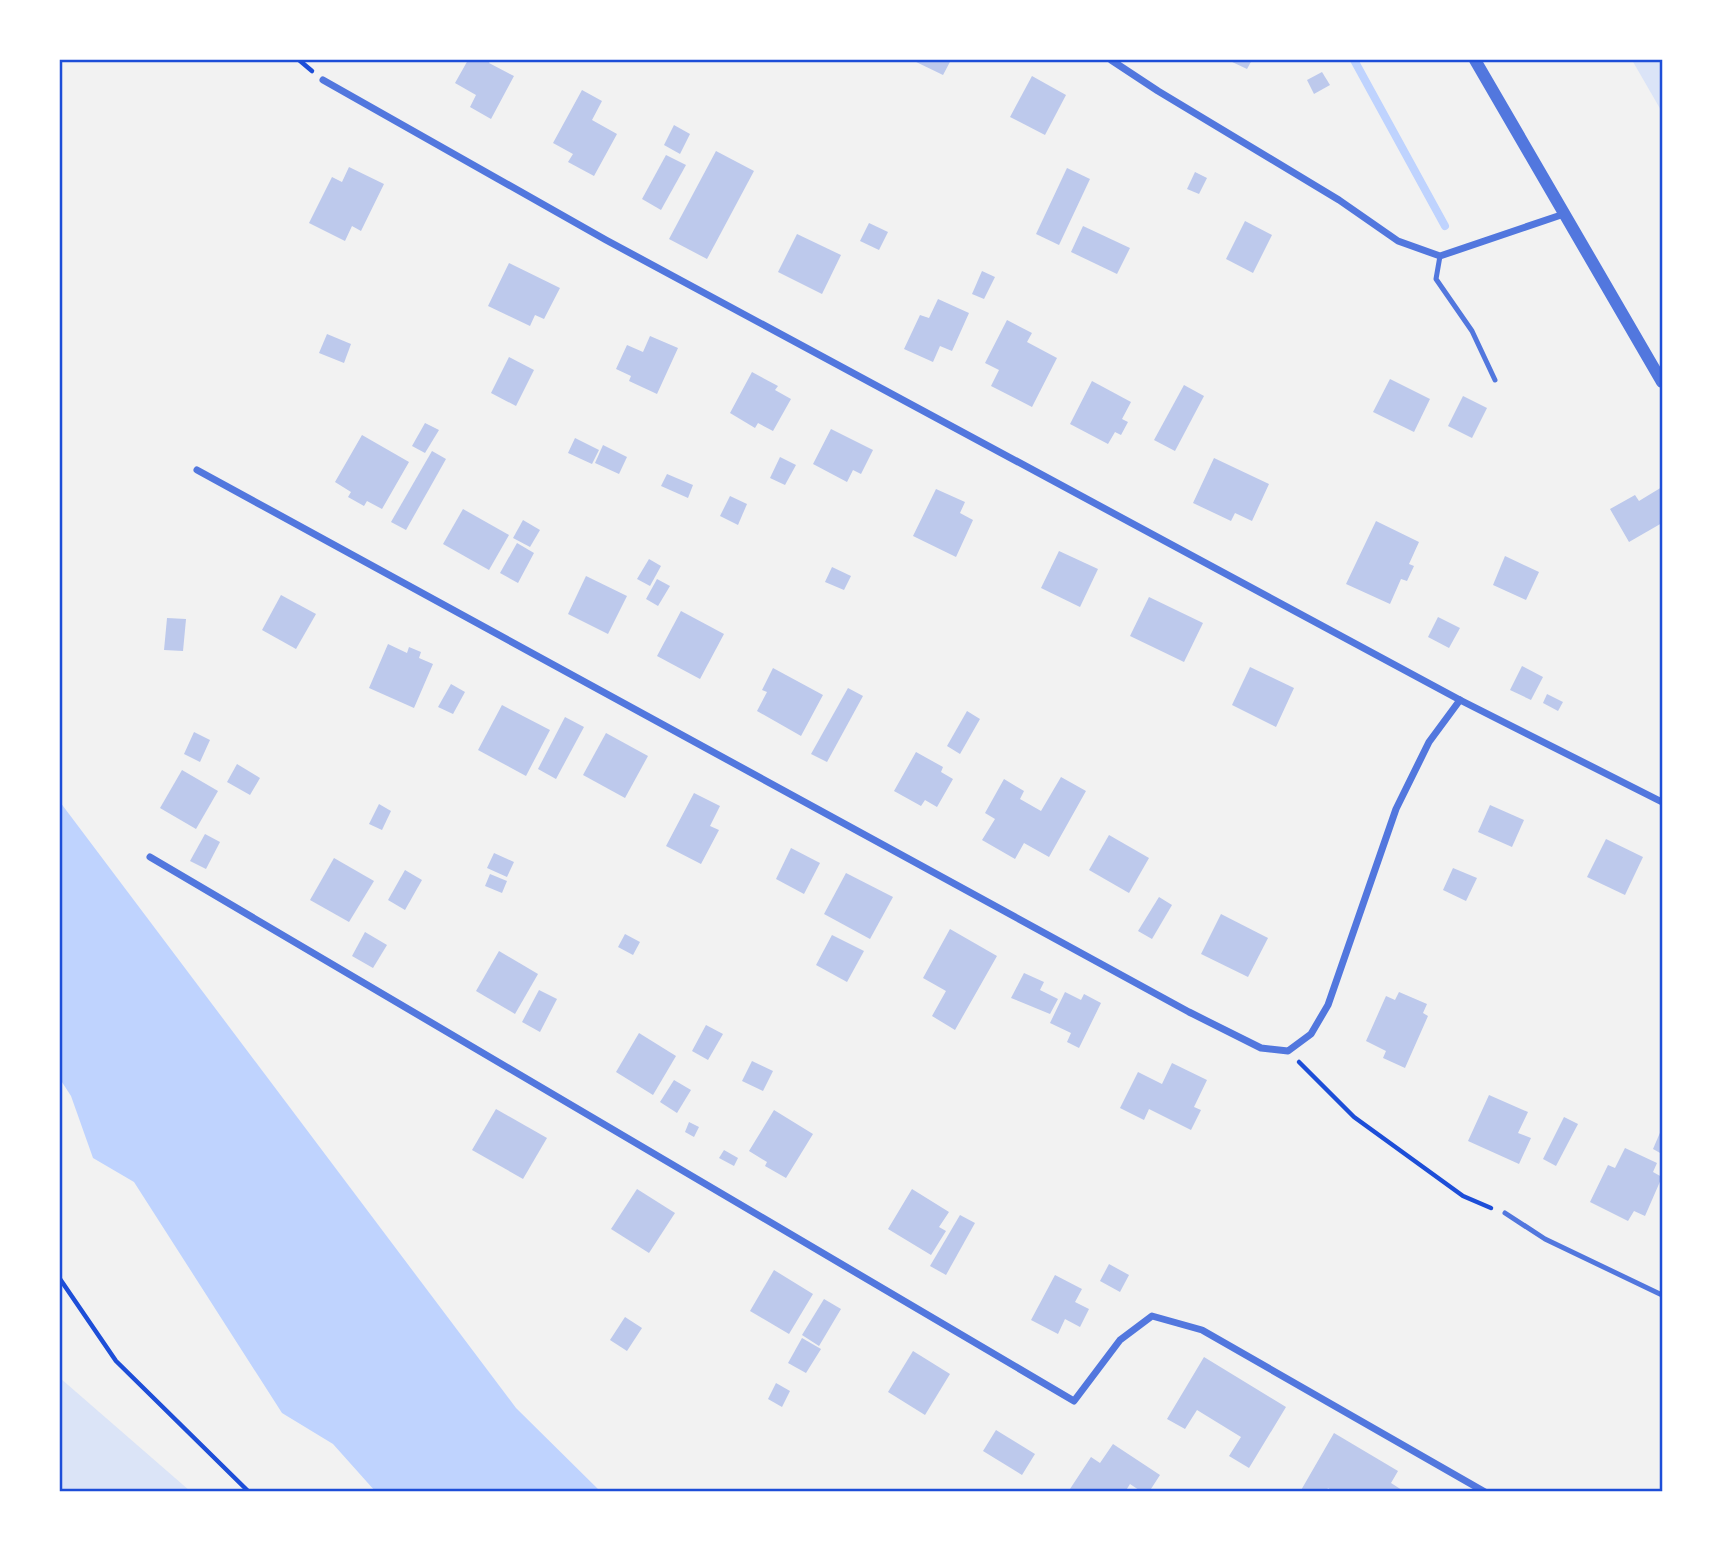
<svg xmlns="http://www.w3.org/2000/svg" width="1722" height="1551" viewBox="0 0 1722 1551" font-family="Montserrat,sans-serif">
<rect width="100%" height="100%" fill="#f2f2f2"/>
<g fill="#dbe4f7">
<path d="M1632 60H1662V112Z"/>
<path d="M60 1378 190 1491H60Z"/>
</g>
<path fill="#bfd3fe" d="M60 802 516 1408 600 1491H375L333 1444 282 1413 134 1182 93 1158 71 1096 60 1079Z"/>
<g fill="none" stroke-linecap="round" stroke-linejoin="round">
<path stroke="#bfd3fe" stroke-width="8" d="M1354 60 1445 226"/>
</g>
<g fill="#bdc9ec">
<path d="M468 60H491L489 63 514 76 491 119 470 107 476 95 455 83Z"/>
<path d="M912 60H951L943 75Z"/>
<path d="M1228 60H1252L1247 69Z"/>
<path d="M1322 72 1330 85 1314 94 1307 80Z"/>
<path d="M1032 76 1066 95 1045 135 1010 117Z"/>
<path d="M582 90 602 101 592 120 617 134 594 176 568 162 573 154 553 143Z"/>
<path d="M674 125 690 134 680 154 664 145Z"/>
<path d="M716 151 754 171 707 259 669 239Z"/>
<path d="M666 155 686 165 661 210 642 199Z"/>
<path d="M349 167 384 184 361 231 352 226 345 241 309 223 332 177 342 182Z"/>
<path d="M1067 168 1090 179 1059 245 1036 234Z"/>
<path d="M1195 172 1207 178 1199 194 1187 189Z"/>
<path d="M1245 221 1272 235 1253 273 1226 259Z"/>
<path d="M869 223 888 232 879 250 860 241Z"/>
<path d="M1083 226 1130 248 1117 274 1071 252Z"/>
<path d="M797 234 841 255 822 294 778 272Z"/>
<path d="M509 263 560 288 544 319 535 315 530 326 488 306Z"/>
<path d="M982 271 995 277 984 299 972 294Z"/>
<path d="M938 299 969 313 952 351 940 346 933 362 904 349 920 315 929 318Z"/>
<path d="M1007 320 1032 333 1027 342 1057 358 1032 407 991 386 999 370 985 363Z"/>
<path d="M327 334 351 344 344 363 319 353Z"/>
<path d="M650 336 678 348 657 394 629 381 631 376 616 369 627 345 643 352Z"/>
<path d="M509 357 534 370 516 406 491 393Z"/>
<path d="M752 372 778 386 775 390 791 399 773 431 758 423 755 428 730 413Z"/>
<path d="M1390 379 1430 399 1414 432 1373 412Z"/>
<path d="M1092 381 1131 402 1122 419 1128 422 1121 435 1115 432 1108 444 1070 424Z"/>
<path d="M1184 385 1204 396 1175 451 1154 440Z"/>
<path d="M1463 396 1487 408 1472 438 1448 426Z"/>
<path d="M425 423 439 430 425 453 412 446Z"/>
<path d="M831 429 873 450 861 474 853 470 847 482 813 464Z"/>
<path d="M362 435 409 462 382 509 367 501 364 506 348 497 351 492 335 482Z"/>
<path d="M575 438 599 450 592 464 568 453Z"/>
<path d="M603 445 627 457 619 474 595 463Z"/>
<path d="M432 451 446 459 406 530 391 522Z"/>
<path d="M780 457 796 465 785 485 770 478Z"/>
<path d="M1214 458 1269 484 1252 521 1235 513 1231 521 1193 503Z"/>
<path d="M667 474 693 485 688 498 661 486Z"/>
<path d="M1662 487V523L1629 542 1610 509 1635 495 1639 501Z"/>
<path d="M936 489 965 502 960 513 973 520 956 557 913 536Z"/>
<path d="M730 496 747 504 738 525 720 516Z"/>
<path d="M463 509 509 535 489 570 443 544Z"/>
<path d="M523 520 540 530 530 547 513 538Z"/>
<path d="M1376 521 1419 542 1409 564 1414 566 1407 581 1401 579 1390 604 1346 584Z"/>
<path d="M517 543 534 553 518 583 500 573Z"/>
<path d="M1059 551 1098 569 1080 607 1041 588Z"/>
<path d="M1505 556 1539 572 1526 600 1493 585Z"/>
<path d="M649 559 661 566 650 586 637 579Z"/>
<path d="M832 567 851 576 844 590 825 582Z"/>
<path d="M586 576 627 596 608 634 568 614Z"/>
<path d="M657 579 670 586 658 606 646 599Z"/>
<path d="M281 595 316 614 296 649 262 630Z"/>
<path d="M1149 597 1203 623 1184 662 1130 636Z"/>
<path d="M681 611 724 634 700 679 657 656Z"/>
<path d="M1438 617 1460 628 1449 648 1428 637Z"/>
<path d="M167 618 186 619 183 651 164 650Z"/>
<path d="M388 644 407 653 409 647 421 652 419 658 433 664 414 708 369 688Z"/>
<path d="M1522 666 1543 677 1531 700 1510 690Z"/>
<path d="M1250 667 1294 688 1276 727 1232 705Z"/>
<path d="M773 668 823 695 801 736 757 711 767 692 762 690Z"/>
<path d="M451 684 465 692 453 714 438 707Z"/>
<path d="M848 688 863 696 827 762 811 754Z"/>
<path d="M1547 694 1563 702 1558 711 1543 703Z"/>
<path d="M502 705 550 730 526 776 478 750Z"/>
<path d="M967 711 980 719 960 754 947 746Z"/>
<path d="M565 717 584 727 556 779 538 769Z"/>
<path d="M194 732 210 740 200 762 184 754Z"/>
<path d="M606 733 648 756 625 798 583 775Z"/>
<path d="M916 752 943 767 941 772 953 779 937 807 925 800 921 806 894 791Z"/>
<path d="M237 764 260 778 250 795 227 782Z"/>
<path d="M182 770 218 791 196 829 160 808Z"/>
<path d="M1061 777 1086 791 1049 857 1024 843 1015 859 982 840 995 819 985 813 1004 779 1024 791 1020 799 1041 811Z"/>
<path d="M694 793 720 806 710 826 719 830 701 864 666 846Z"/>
<path d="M379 804 391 811 382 830 369 824Z"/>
<path d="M1490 805 1524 820 1512 847 1478 832Z"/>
<path d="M205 834 220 842 206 869 190 861Z"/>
<path d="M1109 835 1149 858 1129 893 1089 870Z"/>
<path d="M1606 839 1643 857 1625 895 1587 877Z"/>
<path d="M791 848 820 863 804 894 776 879Z"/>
<path d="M494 853 514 862 507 877 487 868Z"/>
<path d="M334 858 374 881 349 922 310 900Z"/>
<path d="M1453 868 1477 878 1466 901 1443 890Z"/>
<path d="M405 870 422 880 405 910 388 900Z"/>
<path d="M846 873 893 897 870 939 824 914Z"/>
<path d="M490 874 507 881 502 893 485 886Z"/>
<path d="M1159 897 1172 905 1152 939 1138 931Z"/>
<path d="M1221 914 1268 938 1248 977 1201 954Z"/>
<path d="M950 929 997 956 955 1030 932 1016 946 991 923 978Z"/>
<path d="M365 932 387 945 373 968 352 956Z"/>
<path d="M625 934 640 942 633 955 618 947Z"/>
<path d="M832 935 864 951 847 982 816 965Z"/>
<path d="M499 951 538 974 515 1014 476 991Z"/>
<path d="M1024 973 1044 982 1040 990 1058 999 1050 1014 1011 998Z"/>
<path d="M539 990 557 999 540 1032 522 1022Z"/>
<path d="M1065 992 1081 1000 1084 994 1101 1003 1079 1048 1067 1042 1071 1033 1050 1023Z"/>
<path d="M1399 992 1427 1004 1423 1013 1428 1016 1405 1068 1383 1058 1386 1051 1366 1041 1386 996 1395 1000Z"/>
<path d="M706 1025 723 1034 708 1060 692 1051Z"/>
<path d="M639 1033 676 1056 653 1095 616 1072Z"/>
<path d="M752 1061 773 1071 763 1091 742 1081Z"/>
<path d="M1172 1063 1207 1080 1194 1107 1201 1110 1191 1130 1149 1109 1144 1120 1120 1108 1138 1072 1162 1084Z"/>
<path d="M674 1080 691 1090 677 1113 660 1102Z"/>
<path d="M1489 1095 1528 1112 1518 1133 1531 1138 1519 1164 1468 1141Z"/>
<path d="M496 1109 547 1138 523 1179 472 1150Z"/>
<path d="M774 1110 813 1134 786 1178 765 1166 767 1162 749 1151Z"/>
<path d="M1564 1117 1578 1124 1556 1166 1543 1159Z"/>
<path d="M689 1122 699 1127 694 1137 685 1132Z"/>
<path d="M1662 1128V1154L1653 1149Z"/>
<path d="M1625 1148 1657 1163 1653 1172 1662 1177 1645 1216 1634 1211 1628 1221 1590 1202 1608 1165 1615 1168Z"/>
<path d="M724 1150 738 1158 734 1166 719 1158Z"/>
<path d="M637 1189 675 1213 649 1253 611 1229Z"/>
<path d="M912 1189 949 1212 939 1227 946 1231 931 1255 888 1229Z"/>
<path d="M960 1215 975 1223 946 1275 930 1266Z"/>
<path d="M1109 1264 1129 1275 1120 1292 1100 1281Z"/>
<path d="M774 1270 813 1294 789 1334 750 1311Z"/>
<path d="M1055 1275 1082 1289 1075 1302 1089 1309 1080 1327 1065 1319 1058 1334 1031 1320Z"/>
<path d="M824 1299 841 1309 819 1346 802 1335Z"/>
<path d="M625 1317 642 1328 627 1351 610 1340Z"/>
<path d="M802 1338 821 1349 806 1373 788 1363Z"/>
<path d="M913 1351 950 1374 925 1415 888 1392Z"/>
<path d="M1204 1357 1286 1407 1249 1468 1229 1456 1241 1437 1197 1410 1185 1429 1167 1419Z"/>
<path d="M776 1383 790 1391 782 1407 768 1399Z"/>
<path d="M996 1430 1035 1454 1022 1475 983 1451Z"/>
<path d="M1334 1433 1398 1471 1391 1483 1405 1492H1334L1328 1488 1326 1492H1300Z"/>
<path d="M1113 1444 1160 1475 1149 1492H1142L1130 1484 1125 1492H1068L1091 1457 1100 1463Z"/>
</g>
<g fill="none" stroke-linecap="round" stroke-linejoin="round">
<g stroke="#1d4ed8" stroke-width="4.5">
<path d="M299 60 312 71"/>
<path d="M1299 1062 1354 1117 1463 1196 1491 1208"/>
<path d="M60 1279 116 1361 249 1492"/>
</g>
<g stroke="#5277de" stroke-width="5">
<path d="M1440 256 1436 279 1472 331 1495 380"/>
<path d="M1505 1213 1545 1239 1662 1295"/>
</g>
<g stroke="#5277de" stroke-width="7">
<path d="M1111 60 1158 91 1339 200 1398 241 1440 256 1564 214"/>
<path d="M323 80 606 240 1460 700 1662 802"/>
<path d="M197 470 1189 1012 1261 1048 1288 1051 1311 1034 1328 1005 1396 809 1429 742 1460 700"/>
<path d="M150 857 1074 1401 1120 1340 1152 1316 1202 1330 1485 1492"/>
</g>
<path stroke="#5277de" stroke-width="12" d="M1475 60 1662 382"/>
</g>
<rect width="1722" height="1551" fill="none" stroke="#ffffff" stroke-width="122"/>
<rect x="61" y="61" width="1600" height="1429" fill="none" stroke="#1d4ed8" stroke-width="2.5"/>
</svg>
